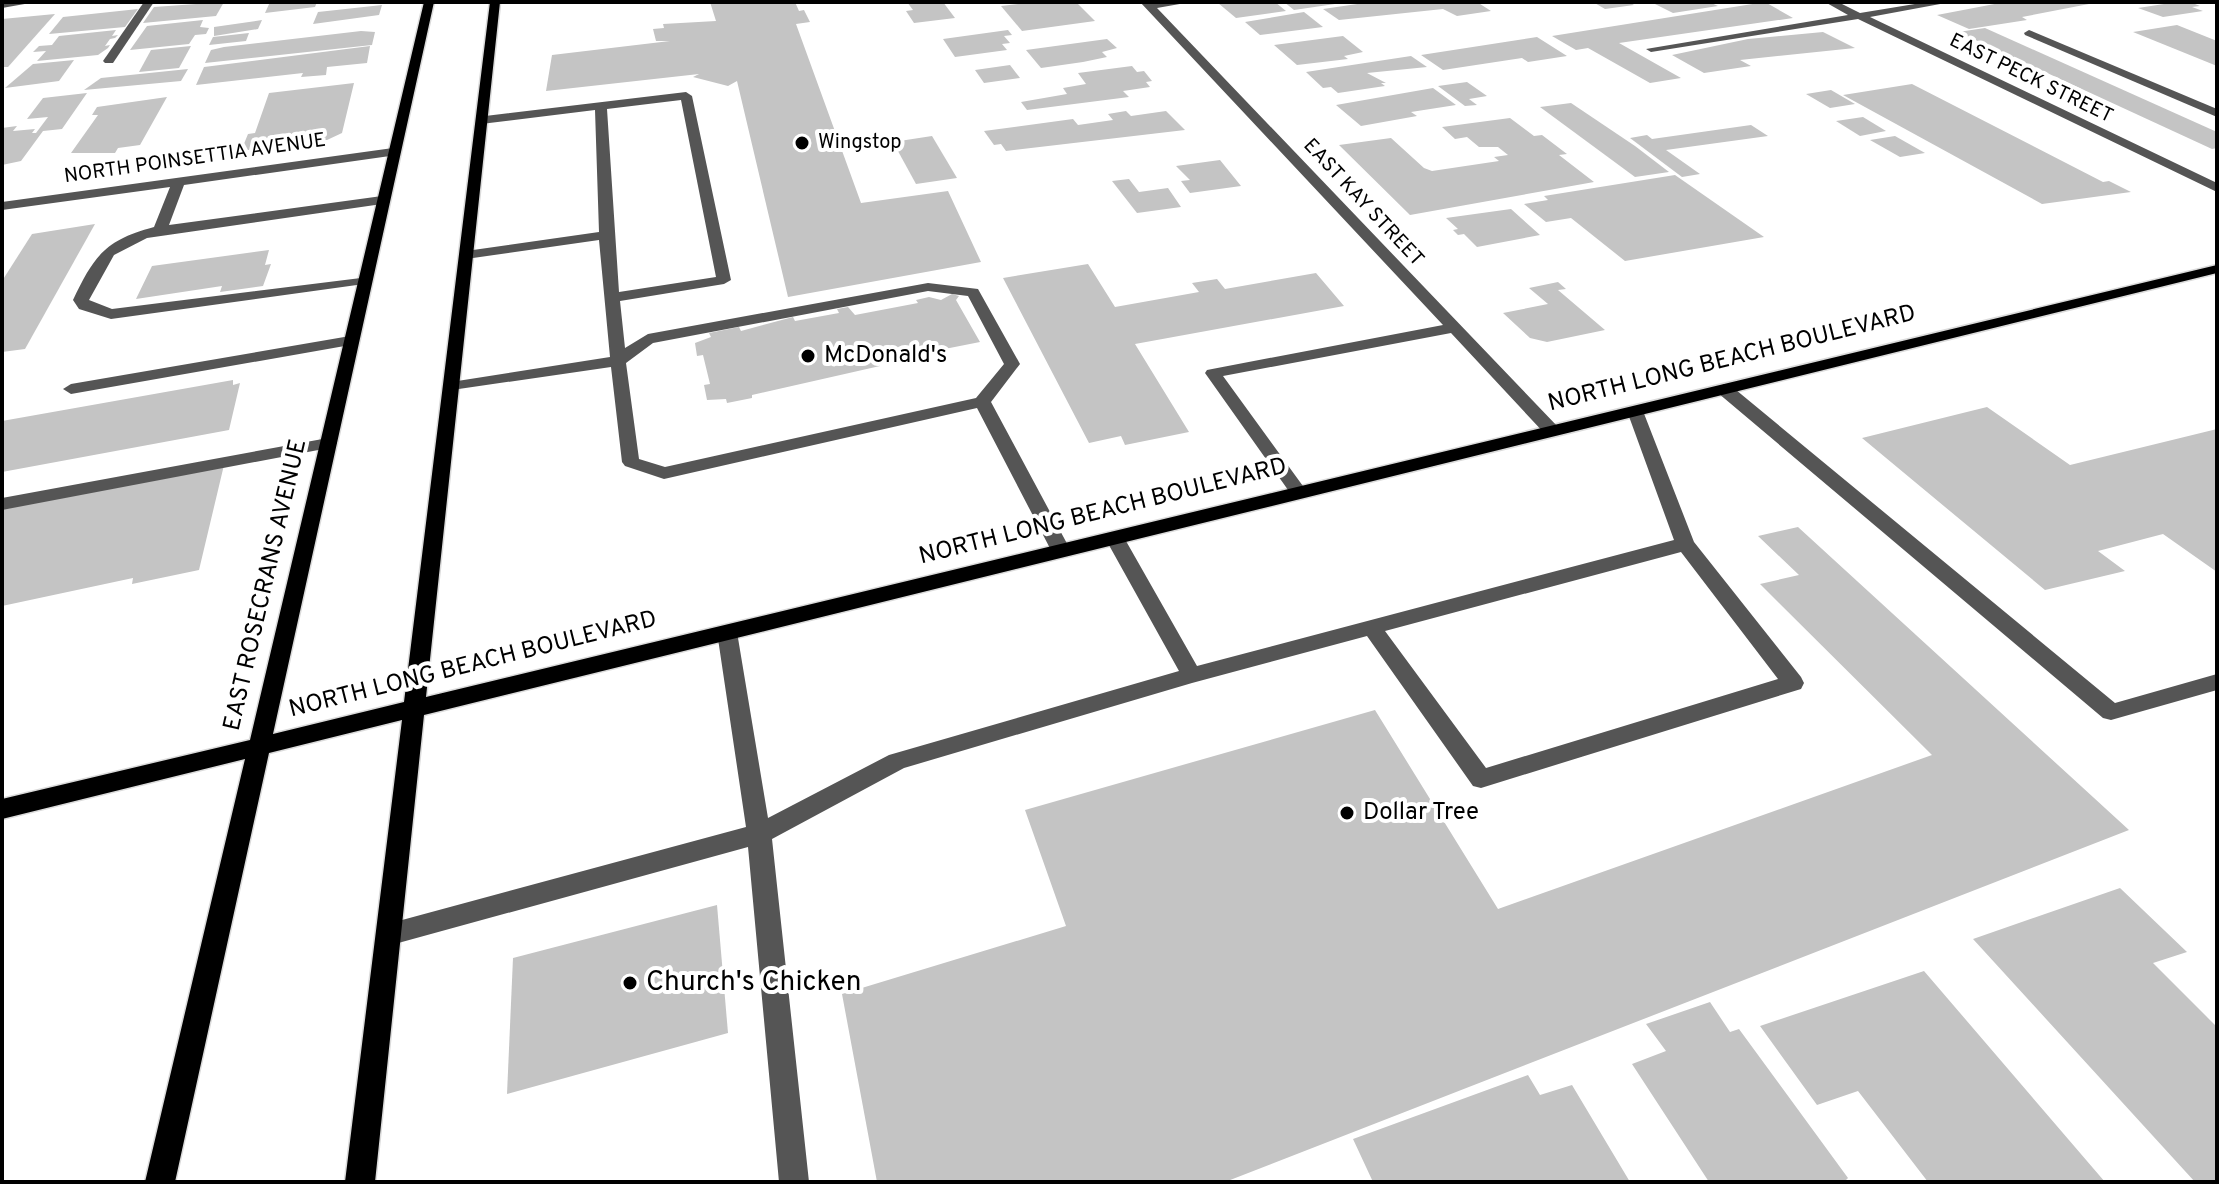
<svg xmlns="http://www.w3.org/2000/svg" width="2219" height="1184" viewBox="0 0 2219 1184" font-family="Overpass,sans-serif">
<rect width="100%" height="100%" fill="#fff"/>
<g fill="#c4c4c4">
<path d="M224 2 216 16 143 23 154 7Z"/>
<path d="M270 2H317L315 7 265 13Z"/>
<path d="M710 2H795L799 11 804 10 810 22 796 24 861 203 948 191 981 262 788 297 737 81 728 86 693 77 699 74 546 91 552 55 670 41H656L653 29 664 28 663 24 716 21Z"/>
<path d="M907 2H943L955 18 914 23 906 11 913 10Z"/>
<path d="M1035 2H1076L1095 21 1022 31 1001 6Z"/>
<path d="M1275 2 1286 11 1236 18 1218 3Z"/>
<path d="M1284 2H1335V4L1294 10Z"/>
<path d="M1371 2H1477L1491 11 1457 16 1443 9 1339 20 1323 9Z"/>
<path d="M1593 2H1629L1634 5 1605 9Z"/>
<path d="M1651 2H1709L1718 6 1673 13Z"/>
<path d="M1765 2 1793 18 1619 43 1681 78 1650 83 1588 48 1576 50 1552 36Z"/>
<path d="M2005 2H2089V4L2022 17 2027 20 1969 29 1937 15Z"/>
<path d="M2177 2H2190L2200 6 2192 7 2203 11 2163 17 2138 8Z"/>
<path d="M382 5 379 15 313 24 318 12Z"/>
<path d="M138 9 125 27 49 34 63 17Z"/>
<path d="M1304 12 1323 27 1260 35 1245 22Z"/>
<path d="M55 14 8 67H2V19Z"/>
<path d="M203 20 200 27 209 28 206 34 195 35 189 44 130 50 147 26Z"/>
<path d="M262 20 258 29 214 36V27Z"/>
<path d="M2177 25 2217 41V66L2133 32Z"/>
<path d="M1985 28 2217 132V148L2212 149 1958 32Z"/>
<path d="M116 30 112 36 118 35 115 38 110 39 105 46 110 45 108 48 98 55 37 61 46 51 33 52 39 46 52 45 59 36Z"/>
<path d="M1008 30 1012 35 1004 36 1010 43 1002 44 1007 50 955 57 943 39Z"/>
<path d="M361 31 375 32 372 45 205 63 211 50 224 47Z"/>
<path d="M1823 32 1855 48 1740 60 1751 66 1704 73 1672 55 1748 39Z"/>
<path d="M249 33 246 41 209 45 213 37Z"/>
<path d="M1343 36 1363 52 1344 56 1348 59 1297 65 1274 45Z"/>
<path d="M1537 37 1567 56 1528 62 1522 58 1443 70 1421 55Z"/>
<path d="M1107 39 1117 48 1102 52 1107 57 1083 62 1041 68 1026 50Z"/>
<path d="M191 46 179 68 139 72 151 50Z"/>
<path d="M370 46 367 63 327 67 326 75 301 77 303 73 196 85 204 67Z"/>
<path d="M1411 56 1427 67 1367 73 1386 83H1381L1385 86 1338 93 1331 87 1323 88 1306 72Z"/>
<path d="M74 60 59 81 5 88 33 64Z"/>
<path d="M1010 65 1020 78 984 83 975 70Z"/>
<path d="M1132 66 1137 72 1144 71 1152 81 1146 82 1150 87 1123 91 1129 97 1027 110 1021 102 1067 94 1063 88 1086 84 1078 73Z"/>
<path d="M188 69 181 81 84 90 101 78Z"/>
<path d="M1467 82 1487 96 1469 99 1477 105 1465 106 1438 86Z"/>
<path d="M354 83 342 133 327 140 241 151 248 134 255 133 269 93Z"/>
<path d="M1912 84 2103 182 2109 181 2131 192 2042 204 1843 95Z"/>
<path d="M1433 88 1456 105 1411 112 1417 116 1361 126 1336 105Z"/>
<path d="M1831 90 1855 104 1830 108 1806 94Z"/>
<path d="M87 93 62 129 43 131 21 161 2 165V128L17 126 13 131 35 129 32 133H36L48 117 27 119 43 98Z"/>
<path d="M167 97 140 145 118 148 115 153H71L98 115H92L97 107Z"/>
<path d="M1571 103 1635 146 1669 172 1635 177 1540 107Z"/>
<path d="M1126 111 1131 116 1166 111 1185 130 1006 151 1001 144 994 145 984 131 1073 119 1078 125 1113 120 1108 114Z"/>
<path d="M1863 117 1886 131 1860 136 1836 121Z"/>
<path d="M1510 118 1534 136 1542 135 1567 154 1559 155 1594 182 1410 215 1339 145 1391 138 1424 168 1432 171 1499 161 1494 157 1508 155 1498 147H1479L1467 137 1455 139 1442 127Z"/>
<path d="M1751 125 1768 136 1666 150 1700 174 1682 177 1630 138 1647 135 1652 139Z"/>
<path d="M932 136 957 178 916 184 893 142Z"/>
<path d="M1895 136 1925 153 1900 157 1870 140Z"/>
<path d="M1220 160 1241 186 1190 193 1181 181 1190 180 1176 166Z"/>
<path d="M1675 175 1764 237 1625 261 1571 218 1546 222 1524 204 1548 200 1544 196Z"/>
<path d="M1129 179 1139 192 1168 188 1181 207 1137 213 1112 181Z"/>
<path d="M1511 209 1540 235 1477 247 1464 234 1458 235 1453 230 1458 229 1446 218Z"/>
<path d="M95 224 25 349 2 352V281L32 234Z"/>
<path d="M269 250 265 265 271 264 263 286 220 292 222 286 136 299 152 266Z"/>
<path d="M1088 264 1115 307 1199 292 1192 283 1217 279 1225 289 1316 273 1344 306 1135 344 1189 432 1125 445 1121 436 1089 443 1003 278Z"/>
<path d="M1558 282 1566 289 1558 290 1605 330 1547 342 1530 338 1503 313 1548 304 1529 288Z"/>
<path d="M952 294 959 296 956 300 980 342 879 362 880 366 752 395V398L727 403 726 399 707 400 704 385 710 384 703 355 697 356 695 343 711 337 709 333 739 327 741 331 793 317 795 321 839 313 837 309 848 307 855 315 918 303 916 300 929 297 941 300Z"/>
<path d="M233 380V385L240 383 229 430 2 472V421Z"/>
<path d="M1987 407 2070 465 2217 429V572L2163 534 2098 551 2125 571 2045 590 1862 438Z"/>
<path d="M224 465 199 570 132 584 133 578 2 606V507Z"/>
<path d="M1798 527 2129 830 1225 1182H877L842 994 1066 926 1025 810 1375 710 1498 909 1932 755 1760 584 1799 575 1758 536Z"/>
<path d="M2120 888 2187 952 2153 963 2217 1027V1182H2195L1973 939Z"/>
<path d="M717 905 728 1033 507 1094 513 958Z"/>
<path d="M1924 971 2105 1182H1928L1858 1091 1817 1105 1760 1026Z"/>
<path d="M1710 1002 1730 1032 1739 1029 1848 1178 1844 1182H1709L1632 1064 1666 1051 1646 1024Z"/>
<path d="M1528 1075 1540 1095 1572 1085 1630 1182H1373L1353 1139Z"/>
</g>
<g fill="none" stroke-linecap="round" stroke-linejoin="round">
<defs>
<path id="major" d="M424 2H434L273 734 404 702 490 2H500L426 697 2217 265V273L424 715 375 1182H345L402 720 269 753 175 1182H145L245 759 2 819V799L250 740Z"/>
</defs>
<use href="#major" stroke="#dbdbdb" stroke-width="3"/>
<g fill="#555" fill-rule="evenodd">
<path d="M2 2H36L2 8Z"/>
<path d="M144 2H154L113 63H105L103 61Z"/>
<path d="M1140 2H1191L1157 8 1558 427 1561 431 1558 435H1546L1451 333 1223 376 1308 493 1299 499 1293 497 1205 373 1207 370 1443 325Z"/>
<path d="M1825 2H1838L1860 13 1927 2H1951L1870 17 2217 183V192L1858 19 1651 52 1646 49 1848 15Z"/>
<path d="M2029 30 2217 109V117L2025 35 2024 33Z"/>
<path d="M686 92 692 96 731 280 724 284 620 301 625 348 648 334 928 283 978 289 1020 364 991 402 1071 551 1068 556H1054L977 408 664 479 625 466 622 462 611 367 445 391 443 387 451 382 610 357 599 240 466 259 459 255 466 251 599 232 595 110 481 124 477 123V117ZM681 100 716 277 619 292 607 109ZM928 291 968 296 1004 364 976 398 665 467 639 459 626 363 653 343Z"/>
<path d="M393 148 397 149V155L184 185 169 225 382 196 389 200 382 204 147 238 114 255 89 300 112 309 369 277 371 280 364 284 111 319 79 309 73 300C94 256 105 240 154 227L170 187 2 210V202Z"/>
<path d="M350 336 358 341 356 344 71 394 63 389 71 384Z"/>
<path d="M1724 384 1730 385 2115 703 2217 674V690L2111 720 2103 718 1718 393 1716 389Z"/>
<path d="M1635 406 1643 411 1694 542 1801 677 1804 683 1801 689 1481 788 1473 786 1367 636 1192 683 904 768 772 839 809 1182H779L748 847 391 945 382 942 378 934 382 926 391 923 746 827 717 632 720 627H734L737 632 768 818 889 755 1179 671 1105 538 1108 534H1122L1197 666 1674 540 1627 411ZM1681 552 1778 679 1486 768 1385 631Z"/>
<path d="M328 438 337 443 334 447 2 510V498Z"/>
</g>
<use href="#major" fill="#000" fill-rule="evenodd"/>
</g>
<g fill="#000" stroke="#fff" stroke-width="3">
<circle cx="802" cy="143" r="8"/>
<circle cx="808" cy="356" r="8"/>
<circle cx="1347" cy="813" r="8"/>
<circle cx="630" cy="983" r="8"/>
</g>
<g text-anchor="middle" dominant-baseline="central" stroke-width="8" stroke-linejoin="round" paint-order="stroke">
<g font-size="20" fill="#000" stroke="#fff">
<text transform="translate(2031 79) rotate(26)">EAST PECK STREET</text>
<text transform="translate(195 159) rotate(-8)">NORTH POINSETTIA AVENUE</text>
<text transform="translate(1363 203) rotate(47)">EAST KAY STREET</text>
</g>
<g font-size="20" fill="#000" stroke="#fff" text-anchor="start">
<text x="818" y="143">Wingstop</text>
</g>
<g font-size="24" fill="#000" stroke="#fff" text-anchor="start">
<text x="824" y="356">McDonald's</text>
<text x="1363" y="813">Dollar Tree</text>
</g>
<g font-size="24" fill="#000" stroke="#fff">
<text transform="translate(1732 359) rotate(-14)">NORTH LONG BEACH BOULEVARD</text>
<text transform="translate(1103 512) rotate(-14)">NORTH LONG BEACH BOULEVARD</text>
<text transform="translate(266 585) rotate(-77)">EAST ROSECRANS AVENUE</text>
<text transform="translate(473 665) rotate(-14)">NORTH LONG BEACH BOULEVARD</text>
</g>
<g font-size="28" fill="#000" stroke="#fff" text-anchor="start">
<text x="646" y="983">Church's Chicken</text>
</g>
</g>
<rect width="2219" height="1184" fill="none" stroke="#000000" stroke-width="8"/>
</svg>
